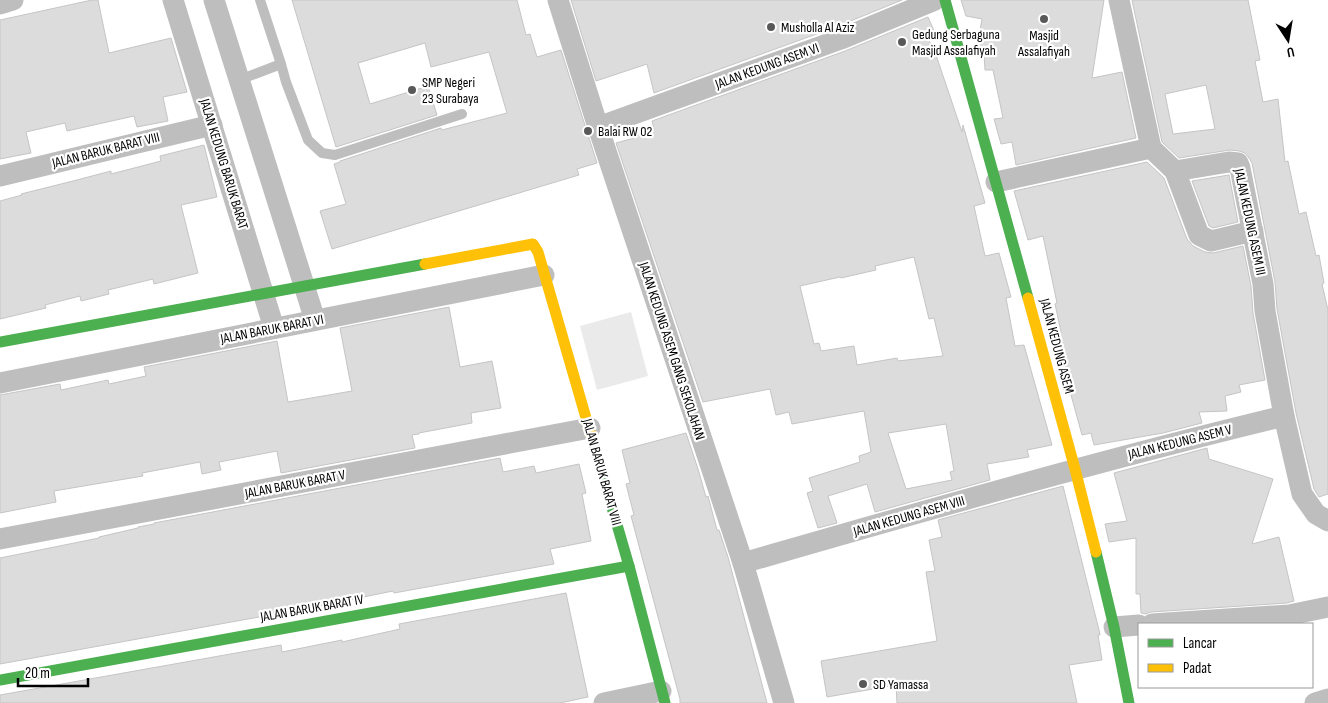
<svg xmlns="http://www.w3.org/2000/svg" width="1328" height="703" viewBox="0 0 1328 703" font-family="'Sofia Sans Condensed',sans-serif">
<rect width="100%" height="100%" fill="#fff"/>
<path fill="#eaeaea" d="M631 312 648 376 597 390 580 326Z"/>
<g fill="#dcdcdc" stroke="#c5c5c5" fill-rule="evenodd">
<path d="M92 0H98L109 53 171 38 187 92 163 97 168 121 137 127 134 116 67 131 65 123 26 132 31 153 0 159V20Z"/>
<path d="M292 0H517L526 35 530 34 537 57 561 50 597 163 577 169 579 175 332 249 320 211 346 204 334 164 340 162V161L441 128 442 130 507 113 489 52 431 67 425 43 358 63 370 104 428 86 437 115 336 147Z"/>
<path d="M571 0H902L836 27 654 93 647 64 596 81Z"/>
<path d="M961 0H1104L1092 78 1122 72 1136 138 1016 165 1012 142 1001 144 994 119 1003 118 993 70H985L984 54 976 53 982 19 966 16Z"/>
<path d="M1132 0H1248L1260 60 1255 61 1263 102 1278 99 1285 162 1288 161 1299 214 1306 212 1316 256 1319 255 1324 283 1322 284 1328 310V494L1319 497 1314 489 1296 413 1277 309 1275 282 1252 163 1249 158 1245 153 1239 151 1230 150 1179 158 1162 142ZM1206 85 1215 129 1173 134 1165 94Z"/>
<path d="M928 17 935 33 926 35 935 52 962 132 963 125 985 203 974 206 985 256 999 253 1011 297 1006 298 1015 346 1024 345 1052 445 1027 450 1029 457 987 464 990 480 875 512 867 484 828 496 837 523 818 528 807 493 813 491 809 478 860 462 859 456 871 452 864 411 792 424 789 412 776 415 770 389 703 402 616 143 634 138 633 135 654 129 652 121 845 51ZM914 257 929 319 934 318 943 356 898 361 897 358 857 365 854 346 821 351 819 343 814 344 800 286 840 277 841 278 876 270 875 266ZM946 424 954 471 950 472 952 480 906 489 888 433Z"/>
<path d="M204 145 217 197 181 205 198 273 154 284 153 279 108 290 109 294 81 301 80 296 45 305 46 308 0 319V201L22 195 21 194 73 181 111 171V174L161 161 160 156Z"/>
<path d="M1147 162 1164 178 1187 239 1193 246 1205 252 1213 253 1243 246 1251 286 1253 313 1265 380 1239 385 1241 392 1225 396 1227 411 1199 412 1202 423 1163 433 1094 445 1091 433 1082 435 1054 333 1061 332 1055 304 1057 303 1043 236 1028 240 1014 191Z"/>
<path d="M1229 175 1238 222 1213 228 1209 226 1192 181Z"/>
<path d="M449 307 460 367 492 361 501 408 471 413 472 423 419 433V434L412 435 415 448 281 473 277 451 219 462 221 470 202 474 200 462 142 473 143 476 54 491 56 502 0 513V395L60 384 61 390 108 380 109 384 146 376 144 367 277 341 288 402 352 391 340 328Z"/>
<path d="M686 433 698 469 706 497 708 496 717 530H719L728 557 767 703H680V699L631 516 634 515 626 484 630 483 622 450Z"/>
<path d="M1207 448 1209 459 1273 479 1252 544 1279 537 1294 601 1287 603 1151 612 1145 614 1141 613 1140 594H1136V538L1109 542 1105 524 1127 521 1114 473Z"/>
<path d="M500 458 503 472 534 466 536 473 579 464 586 493 582 494 591 541 550 549 554 564 394 593 393 591 314 607 0 664V558L99 538V537L138 528V527L154 524V523Z"/>
<path d="M1063 486 1099 630 1100 635H1098L1102 660 1069 665 1077 703H897L896 685 827 697 821 661 937 641 926 572 935 571 929 540 942 537 938 520Z"/>
<path d="M566 593 588 697 560 703H0V695L281 645 282 652 342 640V642L400 629 399 624Z"/>
</g>
<g fill="none" stroke-linecap="round" stroke-linejoin="round">
<g stroke="#bebebe" stroke-width="10">
<path d="M260 0 281 64"/>
<path d="M239 80 281 64 286 82 308 140 322 153 335 155 462 114"/>
</g>
<g stroke="#bebebe" stroke-width="21">
<path d="M173 0 274 328"/>
<path d="M214 0 315 320"/>
<path d="M558 0 598 127 743 563 784 703"/>
<path d="M1119 0 1151 148"/>
<path d="M0 4 13 0"/>
<path d="M598 127 841 39 935 0"/>
<path d="M1151 148 1175 171 1229 162 1238 163 1240 168 1263 284 1265 311 1284 416 1302 494 1316 514 1328 521"/>
<path d="M1175 171 1199 235 1211 241 1253 231"/>
<path d="M0 176 212 125"/>
<path d="M996 182 1151 148"/>
<path d="M0 383 544 275"/>
<path d="M0 539 590 428"/>
<path d="M743 563C923 511 1102 460 1284 416"/>
<path d="M1152 624 1289 615 1328 607"/>
<path d="M1114 627 1139 625"/>
<path d="M604 703 661 691"/>
<path d="M1315 703 1328 699"/>
</g>
<g stroke="#4caf50" stroke-width="11">
<path d="M945 0 1028 298"/>
<path d="M0 342 425 264"/>
<path d="M593 442 629 566 665 703"/>
<path d="M1096 552 1114 627 1129 703"/>
<path d="M0 680 629 566"/>
</g>
<g stroke="#ffc107" stroke-width="11">
<path d="M425 264 533 244 538 252 593 442"/>
<path d="M1028 298 1075 469 1096 552"/>
</g>
</g>
<g fill="#595959" stroke="#fff" stroke-width="2">
<circle cx="1044" cy="19" r="5"/>
<circle cx="771" cy="27" r="5"/>
<circle cx="902" cy="42" r="5"/>
<circle cx="412" cy="90" r="5"/>
<circle cx="588" cy="131" r="5"/>
<circle cx="863" cy="684" r="5"/>
</g>
<g text-anchor="middle" dominant-baseline="central" stroke-width="4.5" stroke-linejoin="round" paint-order="stroke">
<g font-size="14" fill="#000" stroke="#fff" text-anchor="start">
<text x="781" y="27">Musholla Al Aziz</text>
<text x="912" y="34">Gedung Serbaguna<tspan x="912" dy="16">Masjid Assalafiyah</tspan></text>
<text x="1044" y="35" text-anchor="middle">Masjid<tspan x="1044" dy="16">Assalafiyah</tspan></text>
<text x="422" y="82">SMP Negeri<tspan x="422" dy="16">23 Surabaya</tspan></text>
<text x="598" y="131">Balai RW 02</text>
<text x="873" y="684">SD Yamassa</text>
</g>
<g font-size="14" fill="#000" stroke="#fff">
<text transform="translate(767 66) rotate(-20)">JALAN KEDUNG ASEM VI</text>
<text transform="translate(106 150) rotate(-14)">JALAN BARUK BARAT VIII</text>
<text transform="translate(224 164) rotate(73)">JALAN KEDUNG BARUK BARAT</text>
<text transform="translate(1250 222) rotate(78)">JALAN KEDUNG ASEM III</text>
<text transform="translate(272 329) rotate(-11)">JALAN BARUK BARAT VI</text>
<text transform="translate(1057 346) rotate(75)">JALAN KEDUNG ASEM</text>
<text transform="translate(672 351) rotate(72)">JALAN KEDUNG ASEM GANG SEKOLAHAN</text>
<text transform="translate(1180 442) rotate(-14)">JALAN KEDUNG ASEM V</text>
<text transform="translate(602 472) rotate(74)">JALAN BARUK BARAT VIII</text>
<text transform="translate(295 484) rotate(-11)">JALAN BARUK BARAT V</text>
<text transform="translate(909 516) rotate(-16)">JALAN KEDUNG ASEM VIII</text>
<text transform="translate(312 608) rotate(-10)">JALAN BARUK BARAT IV</text>
</g>
</g>
<rect x="1138" y="623" width="175" height="65" fill="#ffffff" stroke="#999999"/>
<rect x="1148" y="639" width="25" height="8" fill="#4caf50" stroke="#999999"/>
<text x="1183" y="648" font-size="15" fill="#000000">Lancar</text>
<rect x="1148" y="664" width="25" height="8" fill="#ffc107" stroke="#999999"/>
<text x="1183" y="673" font-size="15" fill="#000000">Padat</text>
<g transform="translate(1288 40) rotate(168)" stroke="#ffffff" stroke-width="4" paint-order="stroke">
<path d="M0-4L9 19L0 12L-9 19Z" fill="#000000"/>
<text y="-8" font-size="14" font-weight="bold" text-anchor="middle" fill="#000000">U</text>
</g>
<path d="M18 678v8h70v-8" fill="none" stroke="#000000" stroke-width="2.5"/>
<text x="25" y="678" font-size="15" fill="#000000" stroke="#ffffff" stroke-width="4" paint-order="stroke">20 m</text>
</svg>
